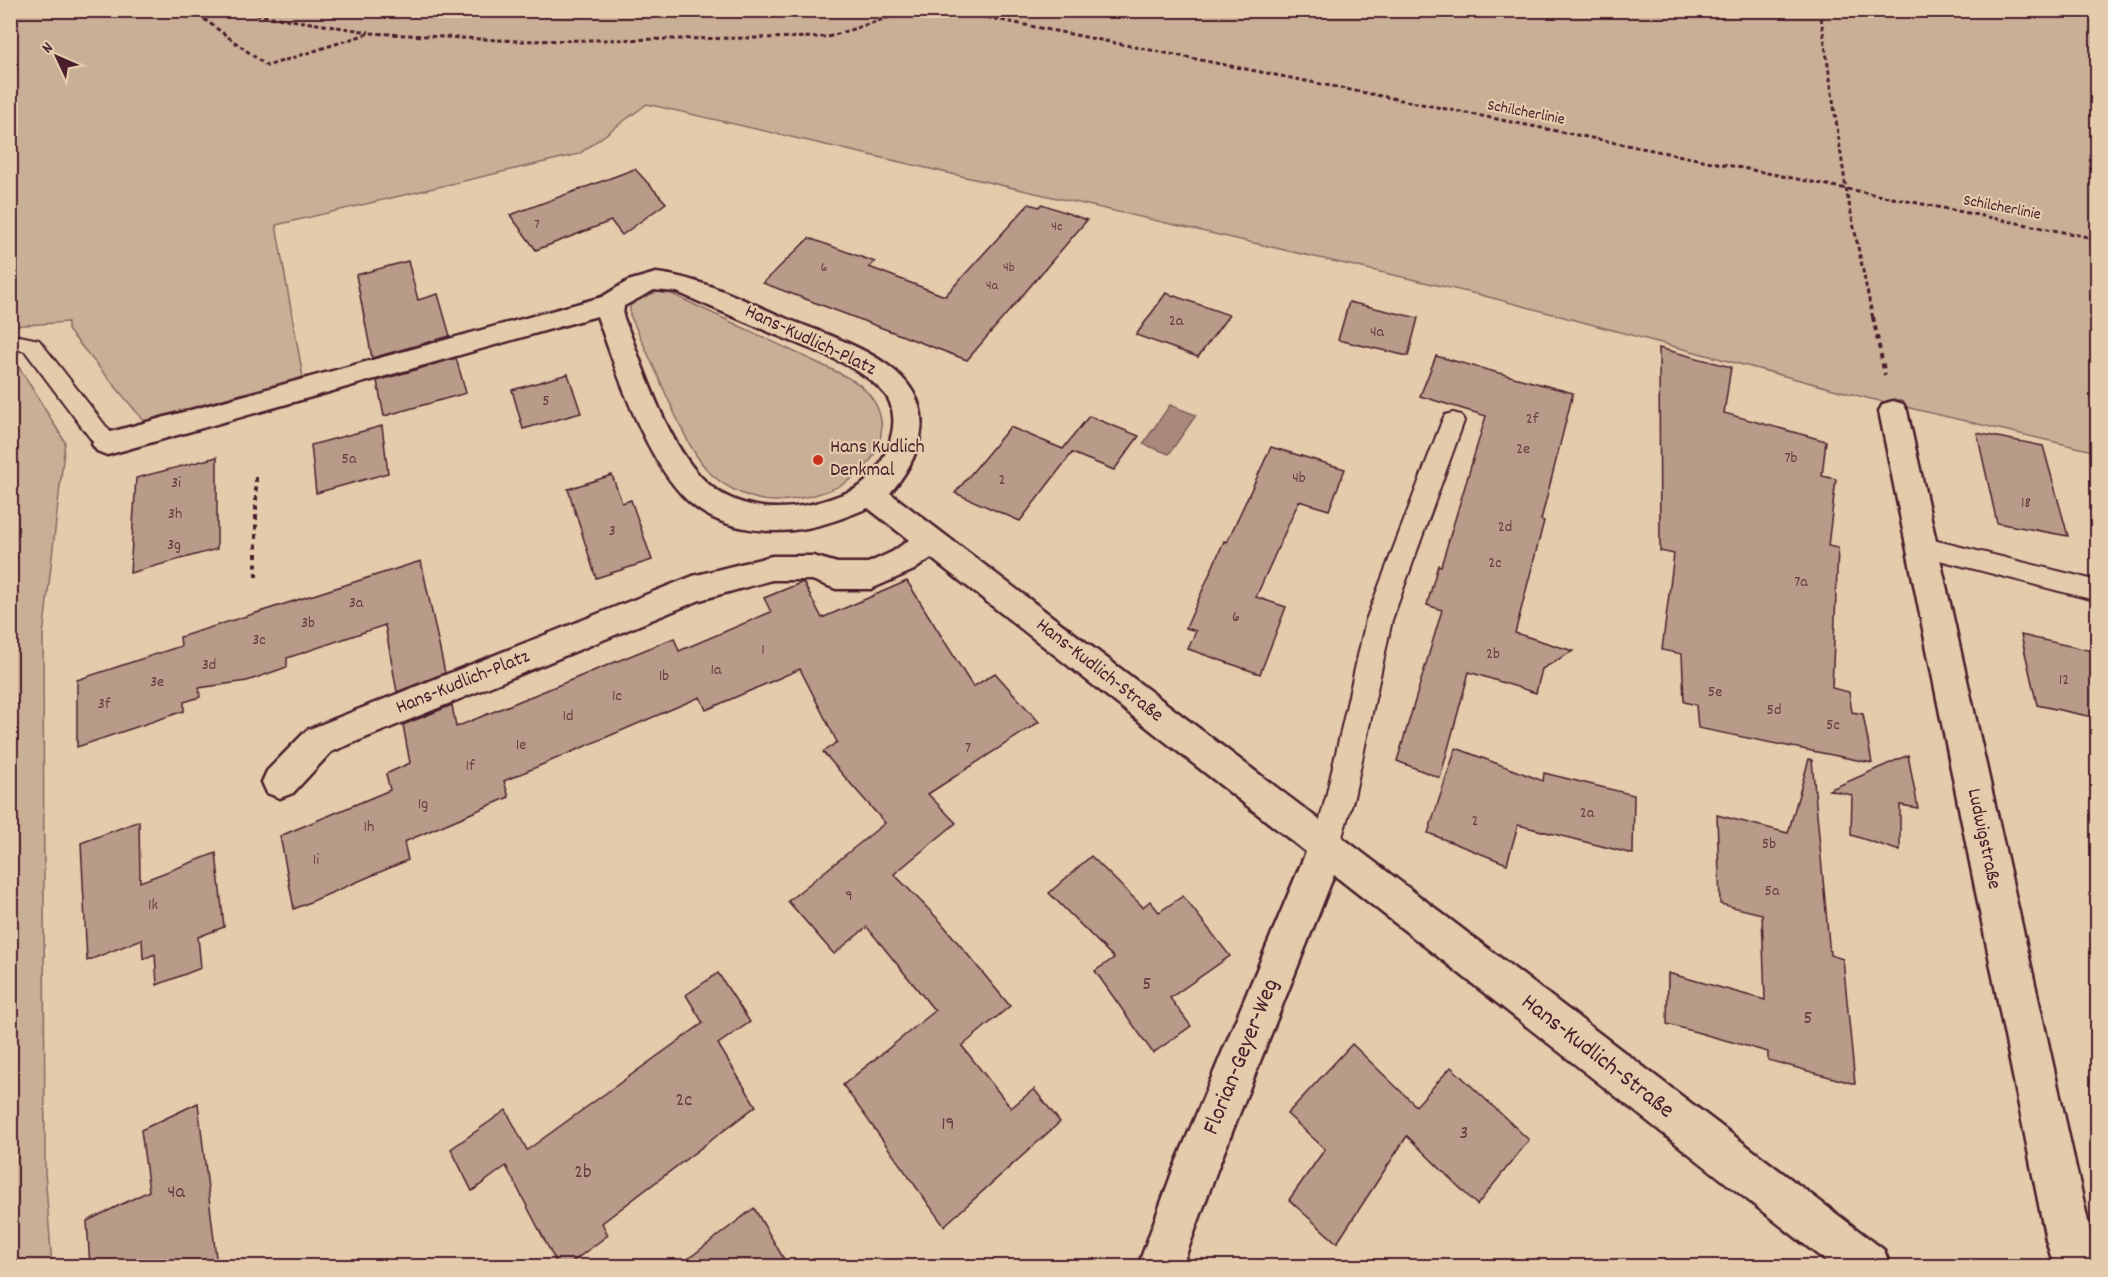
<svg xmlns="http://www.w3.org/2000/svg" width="2108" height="1277" viewBox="0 0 2108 1277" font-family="Dekko,sans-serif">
<rect width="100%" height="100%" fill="#e3cbac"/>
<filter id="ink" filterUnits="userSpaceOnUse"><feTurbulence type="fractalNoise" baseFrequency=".0167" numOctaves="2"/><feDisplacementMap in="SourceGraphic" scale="12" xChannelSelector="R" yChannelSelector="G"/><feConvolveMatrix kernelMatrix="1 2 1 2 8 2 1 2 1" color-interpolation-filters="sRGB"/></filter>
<g filter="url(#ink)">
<g fill="#caaf97" stroke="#8a6761" stroke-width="1.5">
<path d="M11 11H2097V452L1867 398 1485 296 647 104 579 154 276 225 303 377 144 421 68 330V322L11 326Z"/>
<path d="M657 292 672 294 839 373C847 378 859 382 865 390 893 419 883 457 851 479 834 492 799 500 777 501 755 502 727 489 711 474 691 454 680 424 668 399 656 371 643 343 630 315V306L642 297Z"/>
<path d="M11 354 65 442 43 636 45 1172 52 1266H10Z"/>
</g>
<path fill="#a9897b" stroke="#835f5b" stroke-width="1.5" d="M1170 405 1196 415 1169 454 1143 444Z"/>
<g fill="#b89b88" stroke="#4a1f2b" stroke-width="1.5">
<path d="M635 169 666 203 622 235 611 221 536 250 510 215Z"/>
<path d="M1029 204 1039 207 1042 204 1087 220 967 360 763 283 809 238 875 262 869 267 945 296Z"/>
<path d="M408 261 418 300 438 294 450 336 372 358 356 275Z"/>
<path d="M1166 293 1229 315 1198 357 1136 335Z"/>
<path d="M1349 302 1418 318 1408 356 1338 340Z"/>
<path d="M1659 348 1731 367 1724 413 1826 441 1822 476 1836 479 1828 546 1838 548 1832 688 1849 692 1852 712 1863 714 1872 763 1698 728 1696 705 1684 702 1682 654 1662 650 1674 554 1660 551Z"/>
<path d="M1436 356 1573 393 1541 520 1544 521 1515 633 1573 651 1542 669 1536 693 1469 672 1440 778 1397 761 1442 610 1427 605 1438 565 1441 566 1486 416 1420 396Z"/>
<path d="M456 358 466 393 384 416 377 381Z"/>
<path d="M568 374 581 413 523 429 512 390Z"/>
<path d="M1089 416 1139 436 1114 470 1072 453 1020 521 955 493 1010 427 1063 449Z"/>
<path d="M382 426 388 473 316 493 311 445Z"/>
<path d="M1977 433 2043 446 2068 536 1997 523Z"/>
<path d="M1271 447 1345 469 1329 510 1299 501 1256 597 1286 607 1260 674 1188 649 1196 631 1186 628 1224 541 1227 542Z"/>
<path d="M217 457V549L130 573 136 478Z"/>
<path d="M612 475 622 503 631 500 652 560 596 578 568 489Z"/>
<path d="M421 561 445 673 397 692 385 625 287 658V667L247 681 199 688 200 697 184 702V711L77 747V680L181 646 180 637Z"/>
<path d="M907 581 973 687 995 673 1039 722 928 794 956 823 894 874 940 921 1010 1006 962 1046 1011 1108 1034 1089 1060 1122 944 1226 843 1085 935 1011 867 927 834 954 788 901 885 823 823 752 837 742 800 669 706 710 700 697 504 781 509 797 404 842 408 860 294 909 280 836 390 790 386 774 410 763 403 725 452 705 456 727 674 638 679 651 771 612 764 598 803 582 822 618Z"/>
<path d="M2021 635 2097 652V718L2037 705Z"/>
<path d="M1456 748 1543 781 1544 773 1634 795 1633 854 1518 825 1507 864 1428 833Z"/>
<path d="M1908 755 1918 808 1900 805V851L1851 835 1852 795 1829 790Z"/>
<path d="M1809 759 1812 760 1830 955 1843 959 1855 1084 1768 1060V1052L1667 1024 1668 973 1765 1000 1762 914 1720 904 1717 815 1788 833Z"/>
<path d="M139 821 140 882 216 853 224 927 198 937 201 968 157 985 155 954 143 959 142 939 87 961 81 843Z"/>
<path d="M1091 856 1143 907 1150 901 1159 912 1183 896 1230 956 1170 998 1191 1026 1153 1053 1095 971 1114 958 1049 893Z"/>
<path d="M718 973 750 1022 718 1044 756 1106 602 1223 608 1235 567 1266H558L506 1166 472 1191 451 1149 506 1110 527 1150 703 1023 686 995Z"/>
<path d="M1352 1044 1416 1106 1451 1067 1529 1140 1477 1205 1407 1136 1337 1243 1289 1200 1325 1149 1287 1114Z"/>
<path d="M198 1103 217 1266H90L87 1221 149 1191 141 1130Z"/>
<path d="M754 1208 788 1266H679Z"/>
</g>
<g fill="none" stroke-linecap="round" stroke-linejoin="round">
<defs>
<g id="lane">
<path d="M10 334 39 340 115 438 118 444 115 450 107 452 99 450 25 351 10 348Z"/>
<path d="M1453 413 1461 415 1464 421 1392 620 1354 797 1336 857 1326 861 1316 857 1312 848 1326 797 1366 620 1442 421 1445 415Z"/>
<path d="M1921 537 2098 581V601L1912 553 1909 546 1912 539Z"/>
</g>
<g id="street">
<path d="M656 273C702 278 743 300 785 318 835 339 935 364 920 437 916 457 904 477 890 493L1884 1250 1890 1266H1832L1334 875 1217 1170 1182 1266H1138L1173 1170 1306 852 931 558 914 570 871 589H836L812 580H772L700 600 331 752 293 793 280 798 267 793 262 782 267 771 307 730 693 576 772 556H813L837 563H868L892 552 909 540 868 508C848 516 829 524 807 528 770 535 724 530 694 506 647 468 617 372 597 316L107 455 97 451 92 444 97 437 107 433 602 297 628 281ZM654 290 677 292C713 308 750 324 786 339 820 353 860 365 885 394 893 404 895 420 892 433 888 453 877 474 860 486 853 491 843 494 835 497 789 514 735 514 700 476 663 435 644 367 623 316L624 306Z"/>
<path d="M1893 401 1903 404 1907 411 2098 1266H2054L2046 1240 1879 411 1883 404Z"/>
</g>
</defs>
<use href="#lane" stroke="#4a1f2b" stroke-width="4"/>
<use href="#street" stroke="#4a1f2b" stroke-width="5"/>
<g stroke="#4a1f2b" stroke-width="3" stroke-dasharray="4.5 3" stroke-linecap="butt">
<path d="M192 10 267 66 370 33 518 41 828 37 912 10"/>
<path d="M226 10 369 32"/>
<path d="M950 10 2098 239"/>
<path d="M1820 10 1846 189 1873 319"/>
</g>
<g stroke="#4a1f2b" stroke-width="4" stroke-dasharray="5 4.5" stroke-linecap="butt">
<path d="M1873 317 1885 375"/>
<path d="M256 477V579"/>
</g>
<use href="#lane" fill="#e3cbac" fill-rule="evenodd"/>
<use href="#street" fill="#e3cbac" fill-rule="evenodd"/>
</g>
</g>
<circle fill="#c8321e" stroke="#e3cbac" stroke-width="2" cx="818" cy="460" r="6"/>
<g text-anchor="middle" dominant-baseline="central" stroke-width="4.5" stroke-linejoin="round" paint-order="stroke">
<g font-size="14" fill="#663e42">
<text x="537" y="225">7</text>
<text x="1057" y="227">4c</text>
<text x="824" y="268">6</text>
<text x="1009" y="268">4b</text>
<text x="992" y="286">4a</text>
</g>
<g font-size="16" fill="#4a1f2b" stroke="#e3cbac">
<text transform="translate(1526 113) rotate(11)">Schilcherlinie</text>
<text transform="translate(2002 208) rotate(11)">Schilcherlinie</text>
</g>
<g font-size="16" fill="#663e42">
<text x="1176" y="321">2a</text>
<text x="1377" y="332">4a</text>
<text x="546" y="401">5</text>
<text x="1532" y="419">2f</text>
<text x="1523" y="449">2e</text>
<text x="1791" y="458">7b</text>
<text x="349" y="459">5a</text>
<text x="1299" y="478">4b</text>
<text x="1002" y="480">2</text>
<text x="176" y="483">3i</text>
<text x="2026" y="503">18</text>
<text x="175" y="514">3h</text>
<text x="1505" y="527">2d</text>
<text x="612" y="531">3</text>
<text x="174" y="545">3g</text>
<text x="1495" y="563">2c</text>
<text x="1801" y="582">7a</text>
<text x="356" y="603">3a</text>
<text x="1236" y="617">6</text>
<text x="308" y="623">3b</text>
<text x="259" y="640">3c</text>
<text x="763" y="650">1</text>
<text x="1493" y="654">2b</text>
<text x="209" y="665">3d</text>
<text x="716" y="670">1a</text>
<text x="664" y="676">1b</text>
<text x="2064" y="680">12</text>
<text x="157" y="682">3e</text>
<text x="1715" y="692">5e</text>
<text x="617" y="696">1c</text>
<text x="104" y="704">3f</text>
<text x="1774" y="710">5d</text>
<text x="568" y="716">1d</text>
<text x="1833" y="725">5c</text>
<text x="521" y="745">1e</text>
<text x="968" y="748">7</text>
<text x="470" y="766">1f</text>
<text x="423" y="804">1g</text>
<text x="1587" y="813">2a</text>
<text x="1475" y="821">2</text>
<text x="369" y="827">1h</text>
<text x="1769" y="844">5b</text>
<text x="316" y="860">1i</text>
<text x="1772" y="891">5a</text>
<text x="849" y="896">9</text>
<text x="153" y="905">1k</text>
</g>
<g font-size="20" fill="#4a1f2b" stroke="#e3cbac">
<text transform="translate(810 341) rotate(25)">Hans-Kudlich-Platz</text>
<text transform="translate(1099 671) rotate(38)">Hans-Kudlich-Straße</text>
<text transform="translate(463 683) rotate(-22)">Hans-Kudlich-Platz</text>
<text transform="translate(1983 839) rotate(78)">Ludwigstraße</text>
</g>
<g font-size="20" fill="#4a1f2b" stroke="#e3cbac" text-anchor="start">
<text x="830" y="448">Hans Kudlich<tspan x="830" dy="23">Denkmal</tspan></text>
</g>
<g font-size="20" fill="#663e42">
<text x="1147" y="985">5</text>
<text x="1808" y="1019">5</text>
<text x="684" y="1101">2c</text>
<text x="948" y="1125">19</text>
<text x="1464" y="1134">3</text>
<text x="583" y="1173">2b</text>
<text x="176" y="1193">4a</text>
</g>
<g font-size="24" fill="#4a1f2b" stroke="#e3cbac">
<text transform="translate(1242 1057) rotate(-68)">Florian-Geyer-Weg</text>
<text transform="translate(1597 1057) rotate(38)">Hans-Kudlich-Straße</text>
</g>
</g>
<rect width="2108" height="1277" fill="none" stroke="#e3cbac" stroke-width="36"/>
<rect x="18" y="18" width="2072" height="1241" fill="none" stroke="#4a1f2b" stroke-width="2" filter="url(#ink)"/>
<g transform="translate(57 57) rotate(314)" stroke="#e3cbac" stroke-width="4.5" paint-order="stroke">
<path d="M0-4.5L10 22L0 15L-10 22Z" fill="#4a1f2b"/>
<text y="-9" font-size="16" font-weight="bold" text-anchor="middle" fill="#4a1f2b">N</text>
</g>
</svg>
